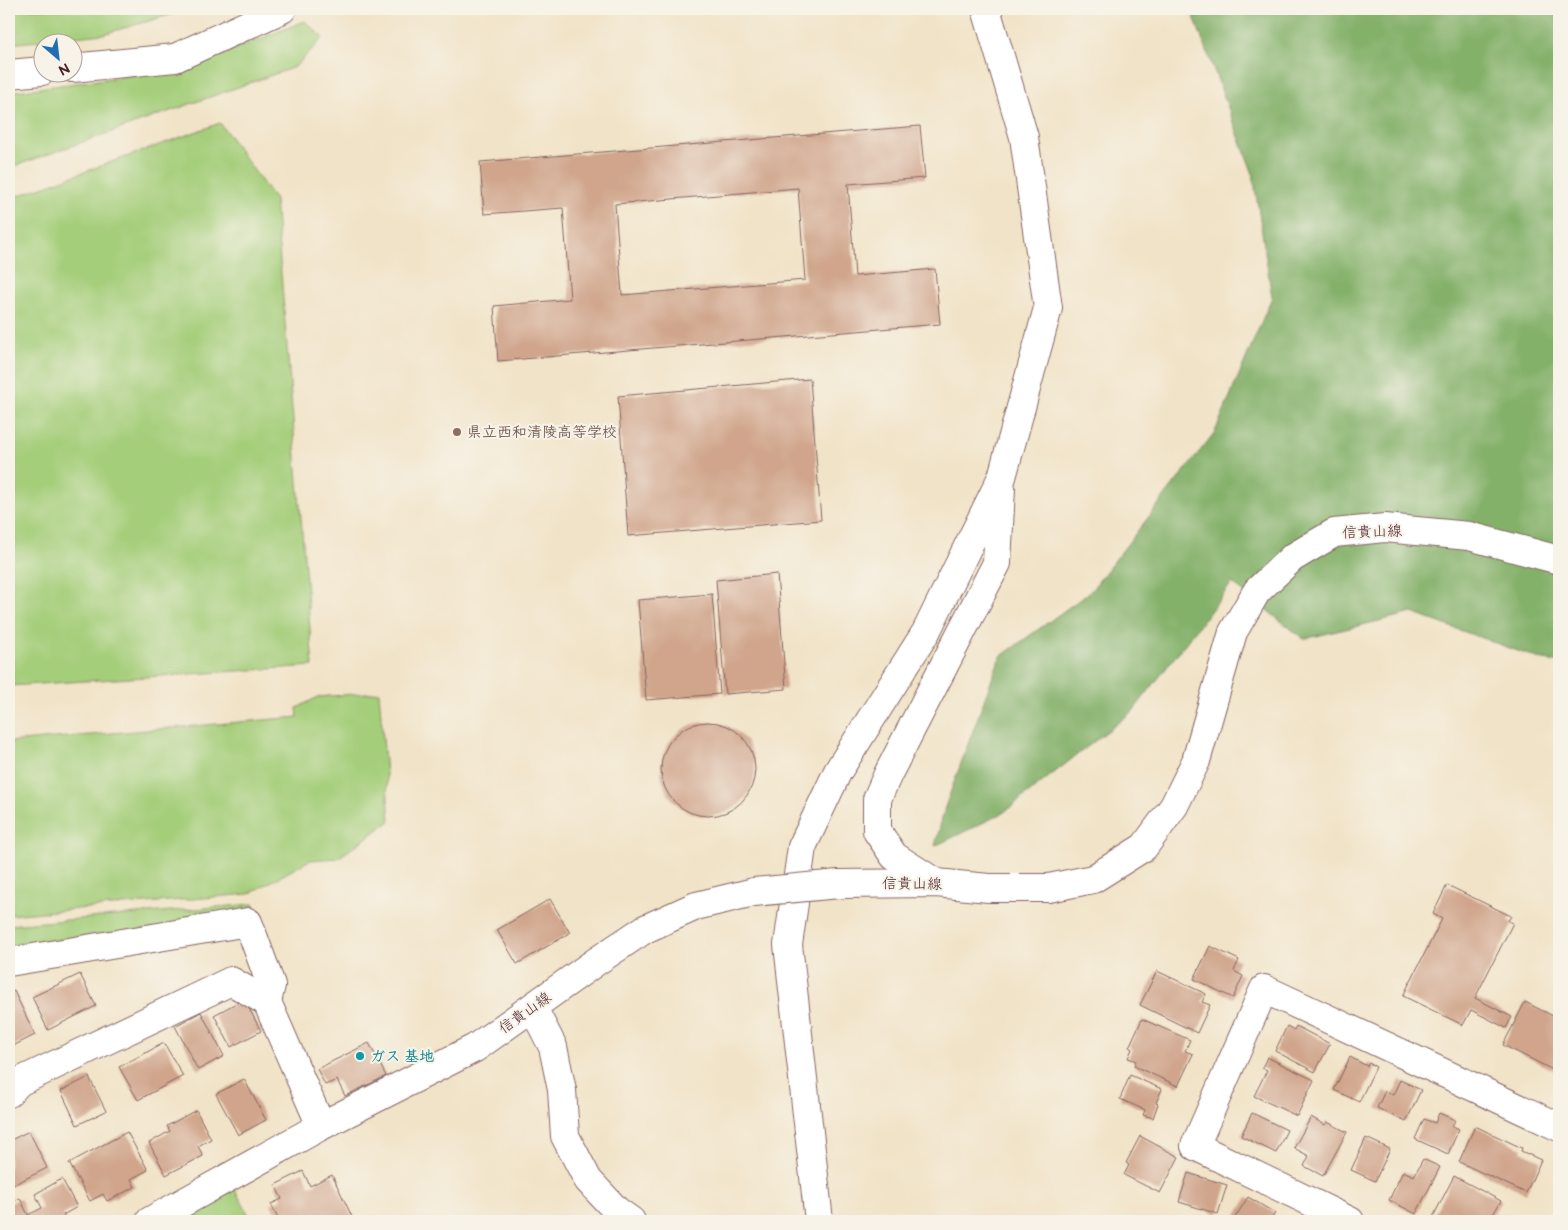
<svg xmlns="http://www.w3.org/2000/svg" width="1568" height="1230" viewBox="0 0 1568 1230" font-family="'Balsamiq Sans','Klee One',sans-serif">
<rect width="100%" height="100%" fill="#f7f3e8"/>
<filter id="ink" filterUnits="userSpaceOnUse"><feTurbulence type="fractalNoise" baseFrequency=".02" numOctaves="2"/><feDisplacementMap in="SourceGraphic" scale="10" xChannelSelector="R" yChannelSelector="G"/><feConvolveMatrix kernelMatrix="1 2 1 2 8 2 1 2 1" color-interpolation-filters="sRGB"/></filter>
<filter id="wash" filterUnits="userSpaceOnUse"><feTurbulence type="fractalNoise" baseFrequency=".0096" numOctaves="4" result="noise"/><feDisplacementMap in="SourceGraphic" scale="20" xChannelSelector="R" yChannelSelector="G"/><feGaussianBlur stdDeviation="1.12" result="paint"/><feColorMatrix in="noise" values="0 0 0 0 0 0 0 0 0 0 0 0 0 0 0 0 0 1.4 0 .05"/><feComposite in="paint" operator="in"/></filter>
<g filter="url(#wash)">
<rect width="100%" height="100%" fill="#f1e3c7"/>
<g fill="#a5ce7a" stroke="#787652">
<path d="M9 9H191L103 34 9 44Z"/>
<path d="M305 21 323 38 295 67 9 168V92L186 68Z"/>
<path d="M220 123 275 200 313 666 9 686V199Z"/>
<path d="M379 692 390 821 338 858 310 860 249 894 9 915V742L298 717 297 708 318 697Z"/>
<path d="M253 904 258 917 9 945V925Z"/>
<path d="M234 1188 252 1221H182Z"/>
</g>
<path fill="#84b16a" stroke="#67684a" d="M1191 9H1559V662L1543 660 1412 613 1304 639 1232 583 1133 711 1003 813 935 846 945 807 1000 657 1090 592 1215 432 1272 297 1253 174Z"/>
<g id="blocks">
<g fill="#d0a58c" fill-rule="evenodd">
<path d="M920 126 925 178 848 184 855 276 935 269 940 324 498 361 494 306 570 299 563 208 484 214 480 162ZM798 188 805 280 622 295 615 204Z"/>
<path d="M810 379 821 520 628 536 618 396Z"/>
<path d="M777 574 786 689 725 694 716 580Z"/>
<path d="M712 594 720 694 646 700 638 600Z"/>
<circle cx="708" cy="769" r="47"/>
<path d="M1447 885 1511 916 1508 921 1513 923 1475 998 1512 1017 1506 1028 1471 1010 1463 1025 1403 996 1442 919 1433 914Z"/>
<path d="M550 899 570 933 517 964 497 930Z"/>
<path d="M1210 946 1239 960 1234 971 1243 976 1233 998 1194 979Z"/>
<path d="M1157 971 1206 994 1202 1002 1210 1005 1197 1033 1140 1005Z"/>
<path d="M80 974 96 1006 48 1030 32 997Z"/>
<path d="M14 991 35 1035 9 1048V994Z"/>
<path d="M244 999 261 1031 231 1047 214 1015Z"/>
<path d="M1525 1002 1559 1019V1073L1503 1045Z"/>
<path d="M201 1012 224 1056 198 1070 175 1026Z"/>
<path d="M1142 1019 1190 1040 1185 1051 1193 1054 1178 1086 1134 1066 1136 1061 1128 1058 1132 1049 1129 1047Z"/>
<path d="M1287 1026 1294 1030 1296 1026 1330 1044 1315 1072 1275 1051Z"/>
<path d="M164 1043 183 1076 138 1100 119 1067Z"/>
<path d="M369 1043 386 1076 345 1096 337 1080 325 1085 317 1069Z"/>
<path d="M1267 1057 1314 1080 1297 1116 1254 1096 1267 1070 1262 1068Z"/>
<path d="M1350 1057 1367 1066 1369 1063 1376 1067 1359 1102 1334 1090Z"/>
<path d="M1130 1075 1162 1089 1156 1103 1158 1104 1153 1118 1143 1115 1145 1110 1120 1099Z"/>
<path d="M89 1077 106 1111 77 1125 61 1091Z"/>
<path d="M244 1079 266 1120 238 1135 216 1094Z"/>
<path d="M1400 1080 1421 1090 1406 1122 1377 1108 1385 1091 1393 1095Z"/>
<path d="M196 1110 211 1139 198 1146 203 1156 166 1175 149 1143 170 1131 167 1126Z"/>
<path d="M1252 1113 1287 1130 1276 1153 1241 1136Z"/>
<path d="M1439 1113 1455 1120 1452 1126 1459 1129 1448 1154 1415 1139 1424 1119 1435 1123Z"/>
<path d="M1311 1117 1325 1125 1327 1122 1347 1132 1323 1176 1304 1166 1309 1156 1294 1148Z"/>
<path d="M1475 1126 1522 1148 1521 1151 1541 1160 1526 1193 1459 1162Z"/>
<path d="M29 1131 47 1168 9 1187V1141Z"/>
<path d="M127 1132 148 1170 131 1179 135 1187 107 1201 103 1194 90 1201 69 1163Z"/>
<path d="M1140 1136 1179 1157 1160 1193 1124 1175 1129 1165 1126 1163Z"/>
<path d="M1366 1138 1390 1149 1375 1181 1351 1170Z"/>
<path d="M1423 1159 1440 1167 1416 1214 1389 1200 1403 1171 1414 1176Z"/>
<path d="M303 1171 310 1186 332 1175 354 1221H279L271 1204 282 1199 275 1185Z"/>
<path d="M1188 1173 1227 1185 1218 1214 1179 1202Z"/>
<path d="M1454 1176 1501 1201 1489 1221H1431Z"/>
<path d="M62 1179 77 1207 63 1215 67 1221H9V1204L20 1198 28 1215 42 1208 35 1194Z"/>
<path d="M1248 1197 1275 1213 1270 1221H1233Z"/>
</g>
</g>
</g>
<g filter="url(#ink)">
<use href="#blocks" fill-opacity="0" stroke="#846462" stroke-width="1"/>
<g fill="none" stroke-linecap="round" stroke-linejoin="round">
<defs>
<g id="minor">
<path d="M72 68 175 58 282 9"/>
<path d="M9 74 42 71"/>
<path d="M936 883 894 856 877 831V799L888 774 997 563 1001 488"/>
<path d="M9 962 248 922 271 985 267 1002"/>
<path d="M533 1008 553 1047 562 1090 565 1136 588 1180 617 1211 631 1221"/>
<path d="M9 1093 19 1082 231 981 267 1002 321 1126"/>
<path d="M819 1221 788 945 802 847 838 771 926 632 1002 477 1048 308 1024 137 986 9"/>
<path d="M1350 1221 1195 1146 1264 989 1559 1127"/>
</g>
<g id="major">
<path d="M839 884 936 883 989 888H1049L1093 879 1144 847 1174 806 1196 761 1233 632 1257 591 1292 558 1334 533 1385 528 1469 536 1559 560"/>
<path d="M150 1221 321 1126 475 1048 597 961 645 929 696 906 754 892"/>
</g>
</defs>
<use href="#minor" stroke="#846462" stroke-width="30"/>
<use href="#major" stroke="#846462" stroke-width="30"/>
<use href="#minor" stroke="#fff" stroke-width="28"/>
<use href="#major" stroke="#fff" stroke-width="28"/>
<defs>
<path id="major-bridge" d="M754 892 839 884"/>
</defs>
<use href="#major-bridge" stroke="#846462" stroke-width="30" stroke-linecap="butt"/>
<use href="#major-bridge" stroke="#fff" stroke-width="28"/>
</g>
</g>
<circle fill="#8d6e63" stroke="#f7f3e8" stroke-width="2" cx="457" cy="432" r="5"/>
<circle fill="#0f9aa8" stroke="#f7f3e8" stroke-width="2" cx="360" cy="1056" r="5"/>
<g text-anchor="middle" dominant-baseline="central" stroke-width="4" stroke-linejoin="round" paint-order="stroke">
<g font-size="15" font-weight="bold" fill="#785e54" stroke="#f7f3e8" text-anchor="start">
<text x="467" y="432">県立西和清陵高等学校</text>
</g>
<g font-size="15" fill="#4a1f2b" stroke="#f7f3e8">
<text transform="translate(1372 532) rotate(-2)">信貴山線</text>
<text transform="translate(912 884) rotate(1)">信貴山線</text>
<text transform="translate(525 1013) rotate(-35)">信貴山線</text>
</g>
<g font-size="15" font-weight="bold" fill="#0d838f" stroke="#f7f3e8" text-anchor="start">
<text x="370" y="1056">ガス 基地</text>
</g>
</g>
<rect width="1568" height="1230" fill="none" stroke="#f7f3e8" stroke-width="30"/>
<g transform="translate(58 58) rotate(152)"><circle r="24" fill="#f7f3e8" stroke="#b29e9c"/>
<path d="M0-4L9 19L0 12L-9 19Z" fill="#1f6fb2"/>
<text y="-8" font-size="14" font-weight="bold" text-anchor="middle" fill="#4a1f2b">N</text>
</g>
</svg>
